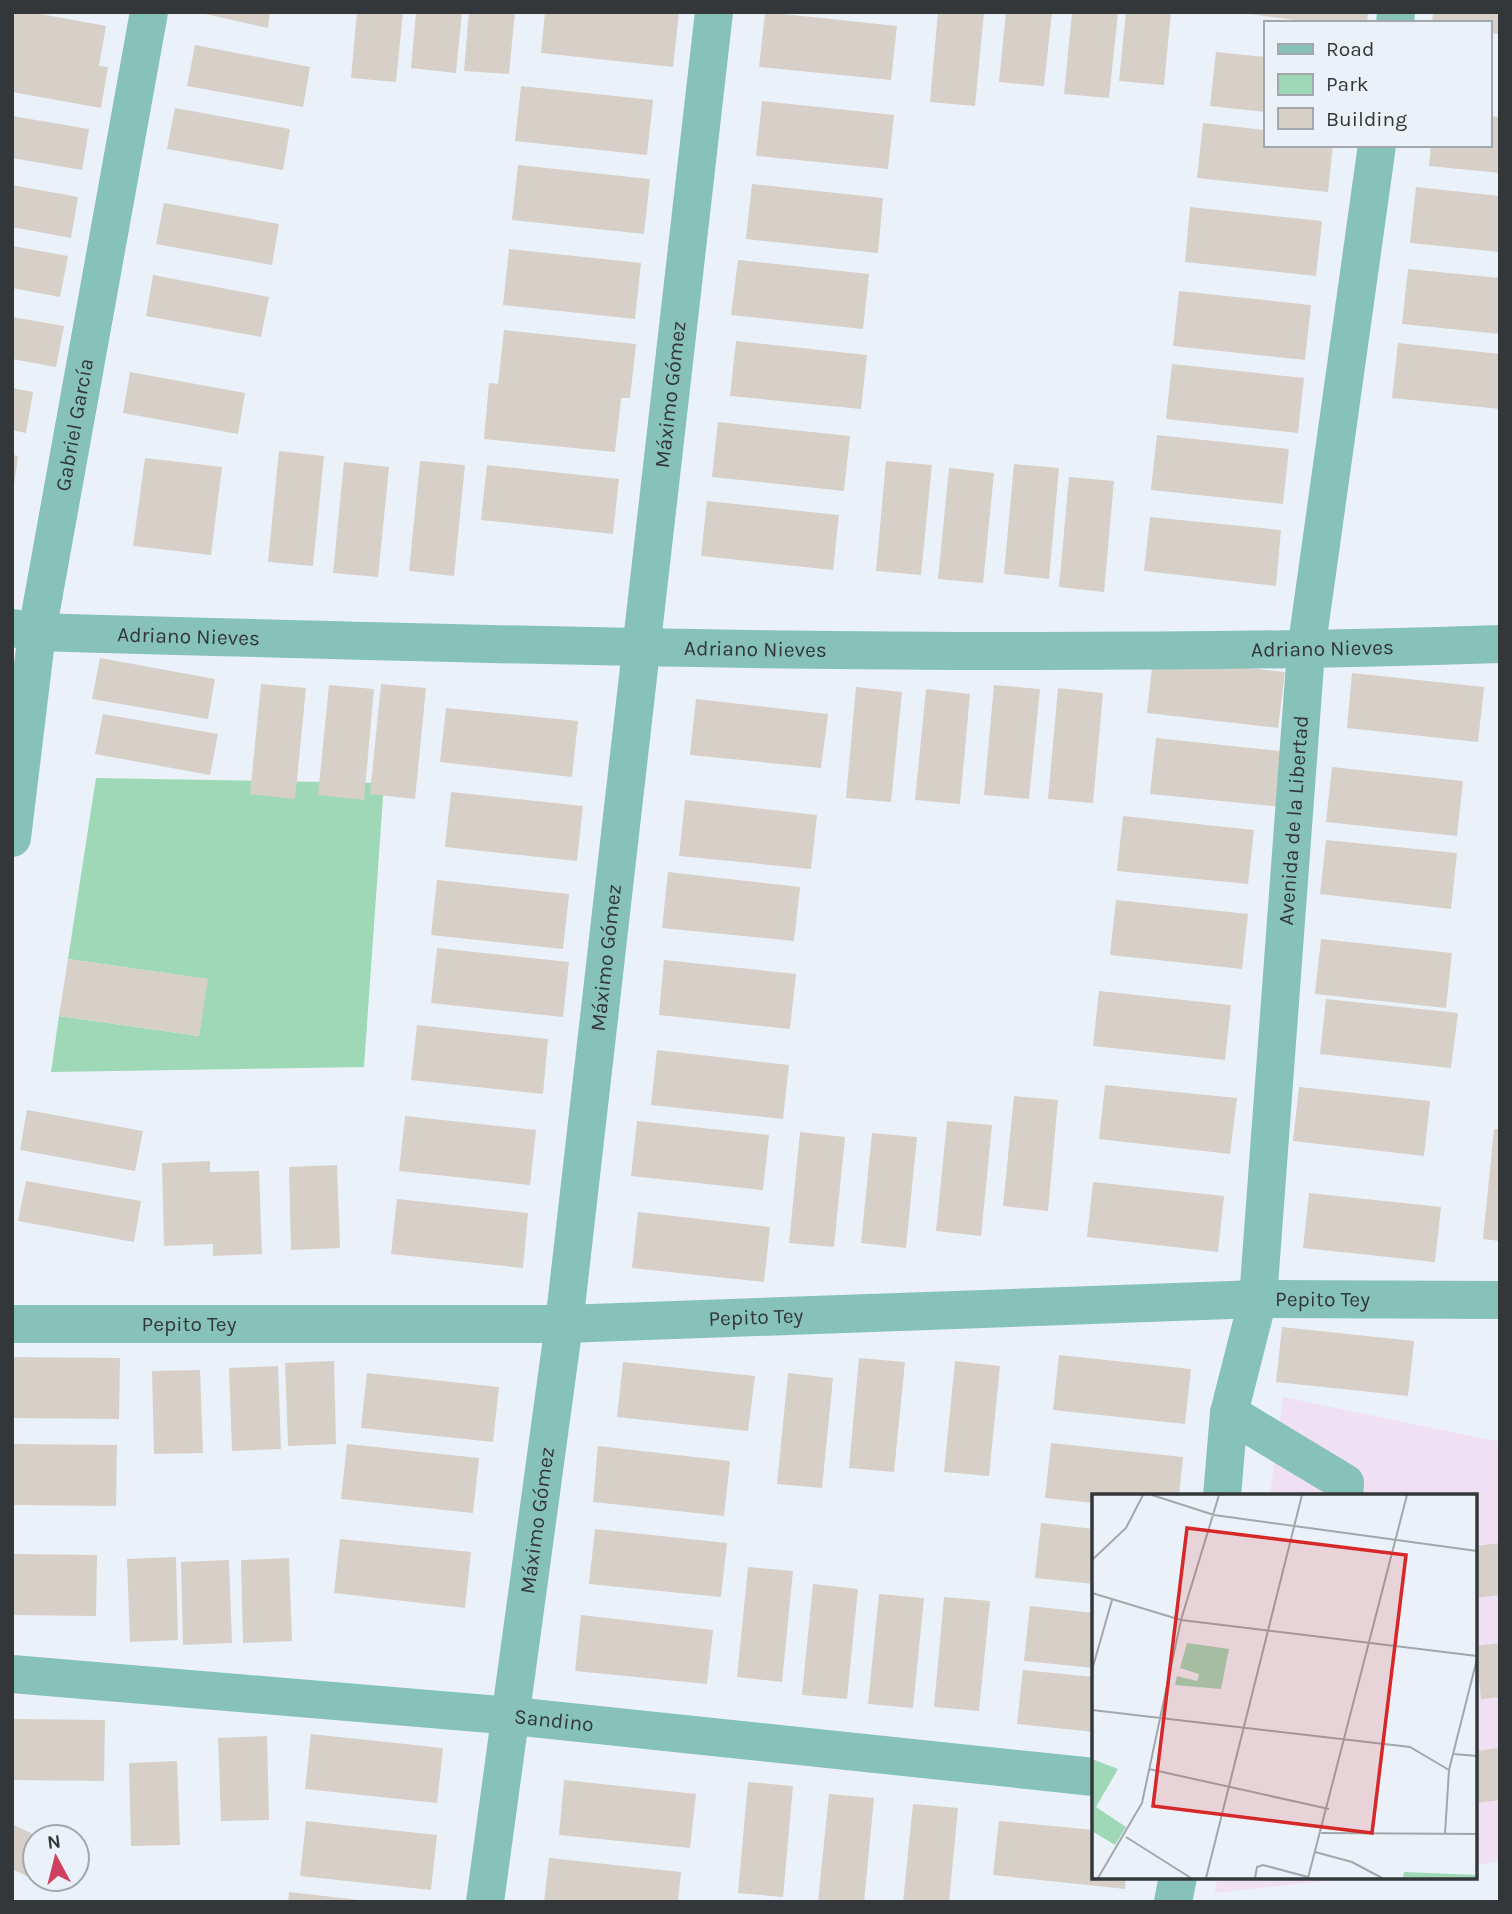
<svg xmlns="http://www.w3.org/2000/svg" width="1512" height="1914" viewBox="0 0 1512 1914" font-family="Karla,sans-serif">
<rect width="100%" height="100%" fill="#ebf1f8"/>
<g fill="#efe0f3">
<path d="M1283 1397 1500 1442V1862L1475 1865V1496H1270Z"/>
<path d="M1217 1877H1360L1215 1893Z"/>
</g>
<path fill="#9ed8b7" d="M96 778 384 783 364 1067 51 1072 59 1016 199 1036 207 979 68 959Z"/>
<g fill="#d7d0c9">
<path d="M12 12H30L106 26 99 66 108 67 101 108 12 92Z"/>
<path d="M196 12H270L268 28Z"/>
<path d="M357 12H403L396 82 351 78Z"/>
<path d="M416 12H462L456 73 411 68Z"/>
<path d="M469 12H515L509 74 464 71Z"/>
<path d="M545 12H679L673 67 541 53Z"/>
<path d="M765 12 897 26 891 80 759 67Z"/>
<path d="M938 12H984L975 106 930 102Z"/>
<path d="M1006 12H1052L1044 86 999 82Z"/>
<path d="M1072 12H1118L1109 98 1064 94Z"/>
<path d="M1126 12H1171L1164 85 1119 81Z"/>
<path d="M1235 12H1368L1367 23H1318Z"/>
<path d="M1433 12H1500V34L1489 33V23H1432Z"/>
<path d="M195 45 310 67 303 107 187 86Z"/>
<path d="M1216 52 1265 57V112L1210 106Z"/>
<path d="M521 86 653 100 647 155 515 141Z"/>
<path d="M762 101 894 115 888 169 756 156Z"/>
<path d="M175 108 290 129 283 170 167 149Z"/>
<path d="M12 116 89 129 82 170 12 158Z"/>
<path d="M1489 116 1500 117V173L1429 166 1431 145H1489Z"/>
<path d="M1203 123 1265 130V145H1333L1328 192 1197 178Z"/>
<path d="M518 165 650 179 644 234 512 220Z"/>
<path d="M752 184 883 198 878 253 746 239Z"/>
<path d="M12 185 78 197 71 238 12 227Z"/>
<path d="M1416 187 1500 196V252L1410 243Z"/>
<path d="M164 203 279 224 272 265 156 244Z"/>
<path d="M1190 207 1322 221 1316 276 1185 262Z"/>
<path d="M12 246 68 256 60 297 12 288Z"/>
<path d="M509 249 641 263 635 319 503 305Z"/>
<path d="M738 260 869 274 863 329 731 315Z"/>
<path d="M1408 269 1500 278V334L1402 324Z"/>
<path d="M153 275 269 297 261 337 146 316Z"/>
<path d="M1179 291 1311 305 1305 360 1173 346Z"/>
<path d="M12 317 64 326 56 367 12 359Z"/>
<path d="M504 330 636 344 630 398H621L615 452 484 439 489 383 498 384Z"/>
<path d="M736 341 867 355 861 409 730 396Z"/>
<path d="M1398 343 1500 354V409L1392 398Z"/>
<path d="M1172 364 1304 378 1298 433 1166 419Z"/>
<path d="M130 372 245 393 238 434 123 413Z"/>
<path d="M12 388 33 392 26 433 12 430Z"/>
<path d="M718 422 850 436 844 491 712 477Z"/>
<path d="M1157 435 1289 449 1283 504 1151 490Z"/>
<path d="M279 451 324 456 313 566 268 562Z"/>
<path d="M12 455 18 456 14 485H12Z"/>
<path d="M145 458 222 467 211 555 133 546Z"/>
<path d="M420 461 465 465 454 576 409 571Z"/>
<path d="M886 461 932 465 921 575 876 571Z"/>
<path d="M344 462 389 467 378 577 333 573Z"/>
<path d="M1014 464 1059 468 1049 579 1004 574Z"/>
<path d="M487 465 619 479 613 534 481 520Z"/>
<path d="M949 468 994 473 983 583 938 579Z"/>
<path d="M1069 477 1114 481 1104 592 1059 587Z"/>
<path d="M707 501 839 515 833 570 701 556Z"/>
<path d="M1150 517 1281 530 1276 586 1144 571Z"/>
<path d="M100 658 215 679 208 719 92 699Z"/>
<path d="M1153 658 1285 672 1278 728 1147 713Z"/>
<path d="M1352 673 1484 687 1478 742 1347 728Z"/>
<path d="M261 684 306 688 295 799 250 794Z"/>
<path d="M381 684 426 688 415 799 370 794Z"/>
<path d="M329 685 374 689 364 800 318 795Z"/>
<path d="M994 685 1040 689 1029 799 984 795Z"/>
<path d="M856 687 902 692 891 802 846 798Z"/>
<path d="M1058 688 1103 693 1093 803 1048 799Z"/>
<path d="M926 689 970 694 960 804 915 800Z"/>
<path d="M696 699 828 714 821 768 690 755Z"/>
<path d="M446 708 578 721 572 777 440 762Z"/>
<path d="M103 714 218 734 210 775 95 754Z"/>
<path d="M1156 738 1288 752 1282 807 1150 794Z"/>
<path d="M1332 767 1463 781 1457 836 1326 822Z"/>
<path d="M451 792 583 806 577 861 445 847Z"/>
<path d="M685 800 817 815 811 869 679 856Z"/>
<path d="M1123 816 1254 830 1248 884 1117 871Z"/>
<path d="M1326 840 1457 853 1451 909 1320 894Z"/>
<path d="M668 872 800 887 794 941 662 928Z"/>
<path d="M437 880 569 894 563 949 431 935Z"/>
<path d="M1116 900 1248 914 1242 969 1110 955Z"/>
<path d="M1321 939 1452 953 1446 1008 1315 994Z"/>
<path d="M437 948 569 962 563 1017 431 1003Z"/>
<path d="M68 959 208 979 199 1036 59 1016Z"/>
<path d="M664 960 796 974 790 1029 659 1015Z"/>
<path d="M1099 991 1231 1005 1225 1060 1093 1046Z"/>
<path d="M1326 999 1458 1013 1451 1068 1320 1054Z"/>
<path d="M417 1025 548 1039 543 1094 411 1080Z"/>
<path d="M657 1050 789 1065 783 1119 651 1105Z"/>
<path d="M1105 1085 1237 1098 1230 1154 1099 1139Z"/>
<path d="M1299 1087 1430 1101 1424 1156 1293 1141Z"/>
<path d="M1014 1096 1058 1100 1048 1211 1003 1206Z"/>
<path d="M27 1110 143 1131 135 1171 20 1150Z"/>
<path d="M405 1116 536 1130 530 1185 399 1171Z"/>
<path d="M637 1121 769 1135 763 1190 631 1176Z"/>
<path d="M947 1121 992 1125 981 1236 936 1231Z"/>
<path d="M1494 1129H1500V1241L1483 1239Z"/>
<path d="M800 1132 845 1137 834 1247 789 1243Z"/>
<path d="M872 1133 917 1137 906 1248 861 1243Z"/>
<path d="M210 1161V1172L259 1171 262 1254 213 1256V1244L164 1246 162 1163Z"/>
<path d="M337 1165 340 1248 291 1250 289 1167Z"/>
<path d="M26 1181 141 1201 134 1242 18 1221Z"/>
<path d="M1093 1182 1224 1196 1218 1252 1087 1237Z"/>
<path d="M1309 1193 1441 1207 1435 1262 1303 1248Z"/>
<path d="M397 1199 528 1213 523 1268 391 1254Z"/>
<path d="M638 1212 770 1227 764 1282 632 1268Z"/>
<path d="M1282 1327 1414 1341 1408 1396 1276 1382Z"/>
<path d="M1059 1355 1191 1369 1185 1424 1053 1410Z"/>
<path d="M12 1357 120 1358 119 1419 12 1418Z"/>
<path d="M859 1358 905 1362 894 1472 849 1468Z"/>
<path d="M334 1361 336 1444 288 1446 285 1363Z"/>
<path d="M955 1361 1000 1366 989 1476 944 1472Z"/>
<path d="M623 1362 755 1376 748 1431 617 1417Z"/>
<path d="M278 1366 281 1449 232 1451 229 1368Z"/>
<path d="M200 1370 203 1453 154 1454 152 1371Z"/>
<path d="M367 1373 499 1387 493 1442 361 1428Z"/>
<path d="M788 1373 833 1378 822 1488 777 1484Z"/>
<path d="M1051 1443 1183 1457 1179 1496H1094V1503L1045 1498Z"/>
<path d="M12 1444 117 1445 116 1506 12 1505Z"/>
<path d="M347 1444 479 1458 473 1513 341 1499Z"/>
<path d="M598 1446 730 1461 724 1516 593 1502Z"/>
<path d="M1041 1523 1094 1529V1584L1035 1578Z"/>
<path d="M595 1529 727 1543 721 1597 589 1584Z"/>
<path d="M340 1539 471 1552 465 1608 334 1593Z"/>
<path d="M1500 1543V1595L1475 1598V1546Z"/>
<path d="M12 1554 97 1555 96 1616 12 1615Z"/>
<path d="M176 1557 178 1640 130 1642 127 1559Z"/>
<path d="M289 1558 292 1641 243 1643 241 1560Z"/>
<path d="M229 1560 232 1643 183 1645 181 1562Z"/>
<path d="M748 1567 793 1571 782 1682 737 1677Z"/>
<path d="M813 1584 858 1589 847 1699 802 1695Z"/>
<path d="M879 1594 924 1598 913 1708 868 1704Z"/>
<path d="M944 1597 990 1601 979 1711 934 1707Z"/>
<path d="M1030 1606 1094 1613V1668L1024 1661Z"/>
<path d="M581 1615 713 1630 707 1684 575 1671Z"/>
<path d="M1500 1643V1697L1481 1699 1476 1646Z"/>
<path d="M1023 1670 1094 1677V1732L1017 1724Z"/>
<path d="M12 1719 105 1720 104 1781 12 1780Z"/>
<path d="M311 1734 443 1748 437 1803 305 1789Z"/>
<path d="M267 1736 269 1820 221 1821 218 1738Z"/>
<path d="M1500 1748V1800L1475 1803V1751Z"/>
<path d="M177 1761 180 1845 131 1846 129 1763Z"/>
<path d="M564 1780 696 1794 690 1848 559 1835Z"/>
<path d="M748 1782 793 1786 783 1897 738 1893Z"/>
<path d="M829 1794 874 1798 864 1902H818Z"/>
<path d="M913 1804 958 1808 949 1902H903Z"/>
<path d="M306 1821 437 1835 431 1890 300 1876Z"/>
<path d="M999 1821 1094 1830V1877H1126L1125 1889 993 1875Z"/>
<path d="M12 1824 35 1835V1880L12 1869Z"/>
<path d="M549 1858 681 1872 678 1902H544Z"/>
<path d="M289 1892 359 1900V1902H288Z"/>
</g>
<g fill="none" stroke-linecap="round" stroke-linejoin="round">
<g stroke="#86c2b8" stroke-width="38">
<path d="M1395 23 1396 12"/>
<path id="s1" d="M12 628 37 632C524 646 1012 660 1500 644"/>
<path id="s2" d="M12 838 37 632 149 12"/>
<path id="s3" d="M12 1324H564L1258 1299 1500 1300"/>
<path d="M1229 1413 1345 1483 1344 1496"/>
<path id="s4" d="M1222 1496 1229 1413 1258 1299 1306 651 1377 145"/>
<path id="s5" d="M12 1674 513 1716 1094 1777"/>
<path id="s6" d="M485 1902 564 1324 714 12"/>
<path d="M1173 1902 1178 1877"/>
</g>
</g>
<g text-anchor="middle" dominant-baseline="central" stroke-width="6" stroke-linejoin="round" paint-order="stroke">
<g font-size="21" fill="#34373a" stroke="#ebf1f8">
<text stroke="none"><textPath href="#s6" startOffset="1519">Máximo Gómez</textPath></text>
<text stroke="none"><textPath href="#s2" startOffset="418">Gabriel García</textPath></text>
<text stroke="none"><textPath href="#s1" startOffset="177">Adriano Nieves</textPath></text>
<text stroke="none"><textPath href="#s1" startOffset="744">Adriano Nieves</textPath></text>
<text stroke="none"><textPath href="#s1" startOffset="1311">Adriano Nieves</textPath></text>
<text stroke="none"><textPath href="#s4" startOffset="681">Avenida de la Libertad</textPath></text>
<text stroke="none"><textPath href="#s6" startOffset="952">Máximo Gómez</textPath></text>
<text stroke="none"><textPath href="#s3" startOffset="1311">Pepito Tey</textPath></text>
<text stroke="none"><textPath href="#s3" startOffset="744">Pepito Tey</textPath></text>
<text stroke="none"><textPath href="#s3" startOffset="177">Pepito Tey</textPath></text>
<text stroke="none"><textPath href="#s6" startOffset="385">Máximo Gómez</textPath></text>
<text stroke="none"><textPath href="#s5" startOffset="544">Sandino</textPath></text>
</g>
</g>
<g transform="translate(1092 1494)">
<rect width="385" height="385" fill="#ebf1f8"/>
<path d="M95 149 137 155 129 195 83 191 85 182 105 187 107 180 88 174ZM0 265 26 275 4 313 34 333 23 351 0 337ZM312 378 385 381V384H311Z" fill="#9ed8b7"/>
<path fill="none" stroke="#a2a7ac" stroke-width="2" d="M60 1 122 21 385 57M0 66 34 34 51 1M0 99 89 126 385 162M0 176 20 106M0 216 318 253 357 276M362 260 385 262M57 275 237 315M229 339 385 340M353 340 357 276 385 165M34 343 99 384M223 358 260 368 290 384M6 384 50 309 89 126 127 1M114 384 210 1M163 384 165 373 171 371 216 383M216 384 315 1"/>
<path fill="#d62828" fill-opacity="0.15" stroke="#d62828" stroke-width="3.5" d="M95 34 314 61 280 339 61 312Z"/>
<rect width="385" height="385" fill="none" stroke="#34373a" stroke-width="3.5"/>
</g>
<rect width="1512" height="1914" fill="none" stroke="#34373a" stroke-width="28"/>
<rect x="1264" y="21" width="228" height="126" fill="#ebf1f8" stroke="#a2a7ac" stroke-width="2"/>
<rect x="1278" y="44" width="35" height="10" fill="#86c2b8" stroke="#a2a7ac" stroke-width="2"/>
<text x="1326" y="56" font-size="21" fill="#34373a">Road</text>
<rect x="1278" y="74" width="35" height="21" fill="#9ed8b7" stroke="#a2a7ac" stroke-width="2"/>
<text x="1326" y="91" font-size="21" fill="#34373a">Park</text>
<rect x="1278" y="108" width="35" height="21" fill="#d7d0c9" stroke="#a2a7ac" stroke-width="2"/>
<text x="1326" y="126" font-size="21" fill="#34373a">Building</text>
<g transform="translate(56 1858) rotate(353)"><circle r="33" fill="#ebf1f8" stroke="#a2a7ac" stroke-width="2"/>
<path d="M0-5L12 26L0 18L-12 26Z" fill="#cf3f61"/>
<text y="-10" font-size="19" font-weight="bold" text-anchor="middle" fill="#34373a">N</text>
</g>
</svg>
